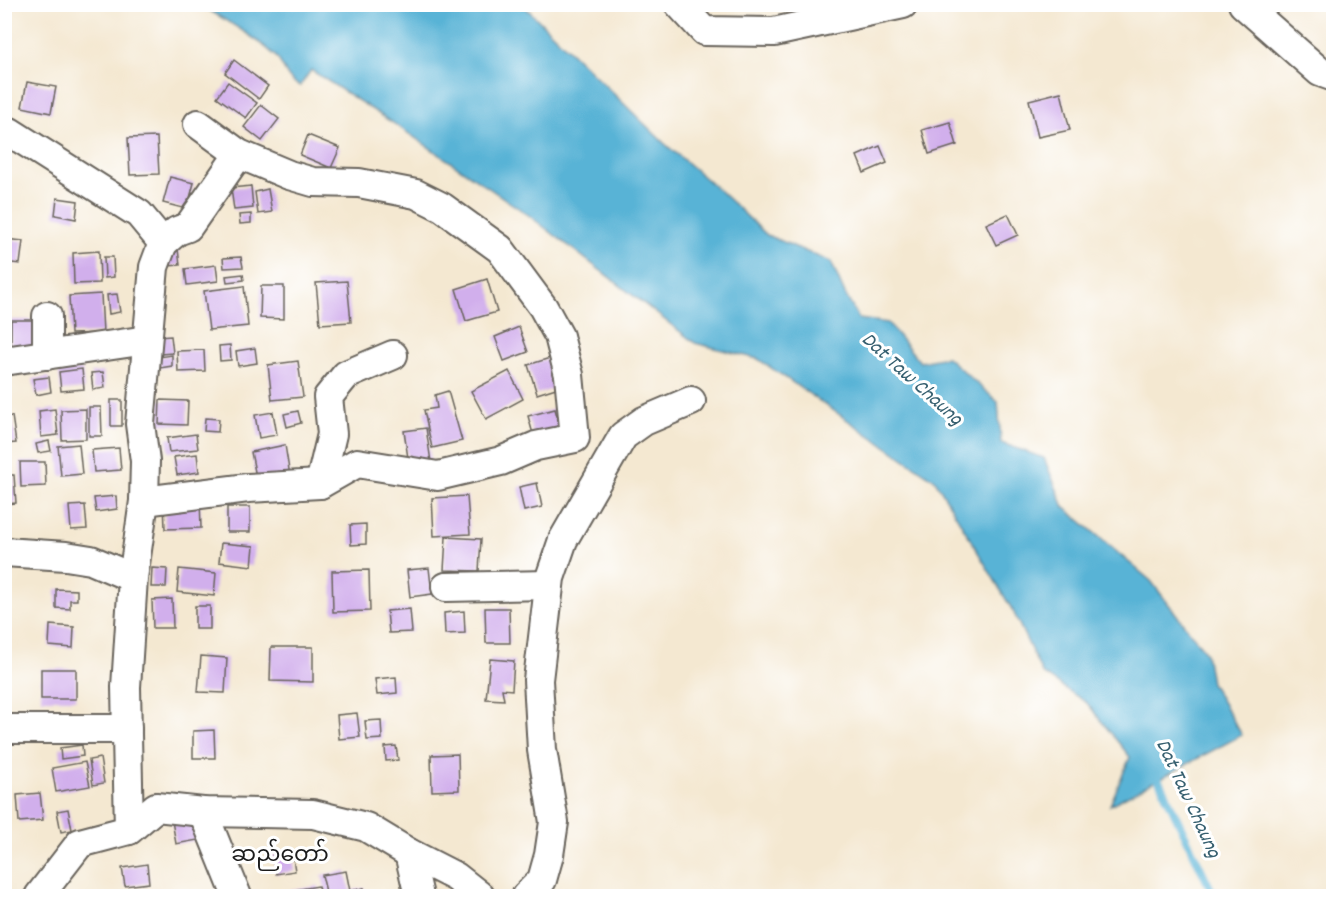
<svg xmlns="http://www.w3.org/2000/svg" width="1338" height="901" viewBox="0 0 1338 901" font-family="Dekko,'Noto Sans Myanmar',sans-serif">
<rect width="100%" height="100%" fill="#fff"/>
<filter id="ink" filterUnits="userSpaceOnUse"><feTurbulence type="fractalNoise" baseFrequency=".0167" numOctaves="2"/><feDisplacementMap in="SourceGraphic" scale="12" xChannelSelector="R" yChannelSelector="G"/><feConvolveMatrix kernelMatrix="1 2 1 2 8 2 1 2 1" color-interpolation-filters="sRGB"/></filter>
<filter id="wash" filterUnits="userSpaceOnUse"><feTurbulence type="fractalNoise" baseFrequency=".008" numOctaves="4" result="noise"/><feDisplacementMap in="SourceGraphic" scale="24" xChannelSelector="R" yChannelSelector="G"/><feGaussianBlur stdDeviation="1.35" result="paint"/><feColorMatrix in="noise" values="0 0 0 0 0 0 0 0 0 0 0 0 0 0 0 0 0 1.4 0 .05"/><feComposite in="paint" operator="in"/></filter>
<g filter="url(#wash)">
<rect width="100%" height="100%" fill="#f4e8d1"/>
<path fill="#58b3d6" stroke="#3a6879" stroke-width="1.5" d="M200 5H523L664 143 720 191 767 235 831 262 845 294 859 319 888 323 920 362 947 357 998 402 1001 443 1044 458 1064 507 1151 581 1206 653 1211 683 1242 735 1110 805 1130 757 1087 703 1042 673 1013 611 935 480 758 359 695 343 527 214 393 123 311 70 300 86C285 79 286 69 277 58 263 41 220 17 200 5Z"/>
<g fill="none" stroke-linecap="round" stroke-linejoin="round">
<path stroke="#58b3d6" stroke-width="8" d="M1154 770 1214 896"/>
</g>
<g id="blocks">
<g fill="#d1afec">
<path d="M234 60 268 86 259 99 225 73Z"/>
<path d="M27 82 56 87 51 113 22 107Z"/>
<path d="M228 82 257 103 246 118 217 97Z"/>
<path d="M1061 92 1070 130 1038 137 1029 100Z"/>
<path d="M261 105 279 119 262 141 244 127Z"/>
<path d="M950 122 957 145 929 154 922 130Z"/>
<path d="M308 135 340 148 331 168 300 155Z"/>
<path d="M157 137 159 174 130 175 128 138Z"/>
<path d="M880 146 887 163 864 173 857 156Z"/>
<path d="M170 177 194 183 187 209 163 203Z"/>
<path d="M251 186 253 208 234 210 231 188Z"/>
<path d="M268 189 272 212 258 214 255 192Z"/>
<path d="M57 198 78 201 76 219 55 215Z"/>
<path d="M251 214V223L240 224 239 215Z"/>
<path d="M1008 214 1018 235 996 245 986 224Z"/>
<path d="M4 239 23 241 20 264 4 262Z"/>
<path d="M178 249 180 265 168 266 166 251Z"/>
<path d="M99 251 100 283 74 284 73 253Z"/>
<path d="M104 257H113L114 277 105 278Z"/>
<path d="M241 257 243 267 224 268 223 258Z"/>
<path d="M216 265 218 281 187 285 185 269Z"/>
<path d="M243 274 244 280 227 282 226 276Z"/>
<path d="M487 279 497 312 466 321 456 289Z"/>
<path d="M347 281 351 322 320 324 316 283Z"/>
<path d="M244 286 248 326 209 330 204 291Z"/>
<path d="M261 286H284V319L260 318Z"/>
<path d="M101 294 103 333 71 334 69 296Z"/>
<path d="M117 294 120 312 109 314 107 295Z"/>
<rect x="11" y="320" width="29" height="27"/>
<path d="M519 327 528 352 504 361 495 337Z"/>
<path d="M171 336 173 353 160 354 158 337Z"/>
<path d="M230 345 231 360 220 361 219 346Z"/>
<path d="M255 348 257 363 238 366 236 351Z"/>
<path d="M204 350 205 371 178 372 177 351Z"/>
<path d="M172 355V366L160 368 159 357Z"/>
<path d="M550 358 559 387 537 394 528 365Z"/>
<path d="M298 361 303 397 272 400 268 365Z"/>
<path d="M82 369 84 389 61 391 59 372Z"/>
<path d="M509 371 523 399 486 419 471 391Z"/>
<path d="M103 372 105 388 93 390 91 373Z"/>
<path d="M49 377 51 392 36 395 33 379Z"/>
<path d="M448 391 462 441 432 448 424 410 437 408 435 395Z"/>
<rect x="111" y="400" width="11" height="26"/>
<path d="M160 400 188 401 187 425 159 424Z"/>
<path d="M89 407H101L102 436H89Z"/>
<path d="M55 409 58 435 41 437 39 411Z"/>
<path d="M86 409V439L62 440 61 410Z"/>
<path d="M555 409 563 438 536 445 528 416Z"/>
<path d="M298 411 301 423 287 427 284 414Z"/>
<path d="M273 412 277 435 259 438 255 415Z"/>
<path d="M12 416 16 443 4 444V417Z"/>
<path d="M205 418 219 419 218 432 204 431Z"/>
<path d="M426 428 431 462 409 465 404 431Z"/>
<path d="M196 434 198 449 169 452 167 438Z"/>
<path d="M49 441 51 451 38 453 36 444Z"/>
<path d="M79 444 82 474 61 476 58 446Z"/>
<path d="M285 445 290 476 257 482 251 452Z"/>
<path d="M119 448 121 470 94 472 92 450Z"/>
<path d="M197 454 199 472 177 475 174 457Z"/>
<path d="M20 462H45L46 486 21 487Z"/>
<path d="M4 475H14L16 503 4 504Z"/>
<path d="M537 483 542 507 524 511 519 487Z"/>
<path d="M116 496 117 509 96 512 94 498Z"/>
<path d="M467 496 470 534 434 536 432 498Z"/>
<path d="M200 499 201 528 165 529 164 502Z"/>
<path d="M85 505 87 529 71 530 69 506Z"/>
<rect x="227" y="507" width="23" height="25"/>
<path d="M366 524V544L351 545 350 525Z"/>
<path d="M446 537 481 539 479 571 444 570Z"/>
<path d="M221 543 254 546 252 566 219 562Z"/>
<path d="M152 568 167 569 166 587H151Z"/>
<path d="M429 568 432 594 410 597 407 570Z"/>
<path d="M179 569 216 573 214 596 177 592Z"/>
<path d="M369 570 370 611 333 612 332 571Z"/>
<path d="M56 589 77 590V600H70V609L56 608Z"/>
<path d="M172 599 173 628H153L152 600Z"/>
<rect x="195" y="606" width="15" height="23"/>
<path d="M485 608H509L510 643H486Z"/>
<path d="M410 609 412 632 389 633 387 611Z"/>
<path d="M464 611 465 633 445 634 444 613Z"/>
<path d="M50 625 74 627 73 648 49 646Z"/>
<path d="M271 647H313V682L270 681Z"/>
<path d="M201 656 227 658 225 693 198 692Z"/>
<path d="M490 659 514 661 512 690 502 689 504 700 486 699Z"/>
<rect x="41" y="669" width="35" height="30"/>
<path d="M396 677 397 693 377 695 375 679Z"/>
<path d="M357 713 360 737 339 739 337 715Z"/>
<path d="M381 720 382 739 367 740 365 721Z"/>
<path d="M214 730 215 758H193V731Z"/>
<path d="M82 745 83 756 61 759 60 748Z"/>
<path d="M396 746 398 760 386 761 385 747Z"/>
<path d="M458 754 459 790 432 791 431 755Z"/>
<path d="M100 758 104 783 93 785 89 760Z"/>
<path d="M85 762 90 786 56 792 52 768Z"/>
<path d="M40 793 43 820 19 822 17 795Z"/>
<path d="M68 809 72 830 61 832 57 811Z"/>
<path d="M194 817 198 840 176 844 172 821Z"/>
<path d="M292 852 295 871 276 874 273 855Z"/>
<path d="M147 864 149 883 125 886 122 868Z"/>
<path d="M346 871 350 891 364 888 366 896H327L322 875Z"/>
<path d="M318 886 320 896H283V892Z"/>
</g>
</g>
</g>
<g filter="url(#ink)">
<use href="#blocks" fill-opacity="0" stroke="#68635b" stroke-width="1.5"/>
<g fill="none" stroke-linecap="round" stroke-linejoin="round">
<defs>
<g id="street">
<path d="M679 4 704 31 774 32 903 4"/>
<path d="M1243 4 1320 72 1334 77"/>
<path d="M4 130 10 132 139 214 163 243 154 267 140 424 145 461 144 501 133 578 126 687 129 830"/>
<path d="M163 243 177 231 188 227 239 154"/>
<path d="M47 316V355"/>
<path d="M4 361 147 340"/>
<path d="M320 484 332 434 328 397 346 375 393 355"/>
<path d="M144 501 248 488 320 484 357 463 438 476 501 461 536 446 575 438 569 375 559 336 543 307 500 249 442 207 416 194 359 183 313 182 289 175 239 154 198 124"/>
<path d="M4 552 66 556 91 560 133 578"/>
<path d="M446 587 548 585"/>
<path d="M4 729H127"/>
<path d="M203 812 237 896"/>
<path d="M409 853 419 896"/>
<path d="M39 896 80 843 129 830 156 807 203 812 313 814 366 827 409 853 456 877 480 896"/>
<path d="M526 896 542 880 549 855 554 822 542 750 538 680 550 578 563 540 623 436 644 421 691 401"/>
</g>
</defs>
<use href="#street" stroke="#68635b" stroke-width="32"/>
<use href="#street" stroke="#fff" stroke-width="28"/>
</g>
</g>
<g text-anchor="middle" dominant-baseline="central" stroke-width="6" stroke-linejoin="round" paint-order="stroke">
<g font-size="21" font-style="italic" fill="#376070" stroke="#fff">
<text transform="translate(911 380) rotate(42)">Dat Taw Chaung</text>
<text transform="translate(1187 799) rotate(65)">Dat Taw Chaung</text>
</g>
<g font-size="22" fill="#1c1c1c" stroke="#fff">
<text x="280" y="856">ဆည်တော်</text>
</g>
</g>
<rect width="1338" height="901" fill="none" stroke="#fff" stroke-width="24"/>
</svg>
